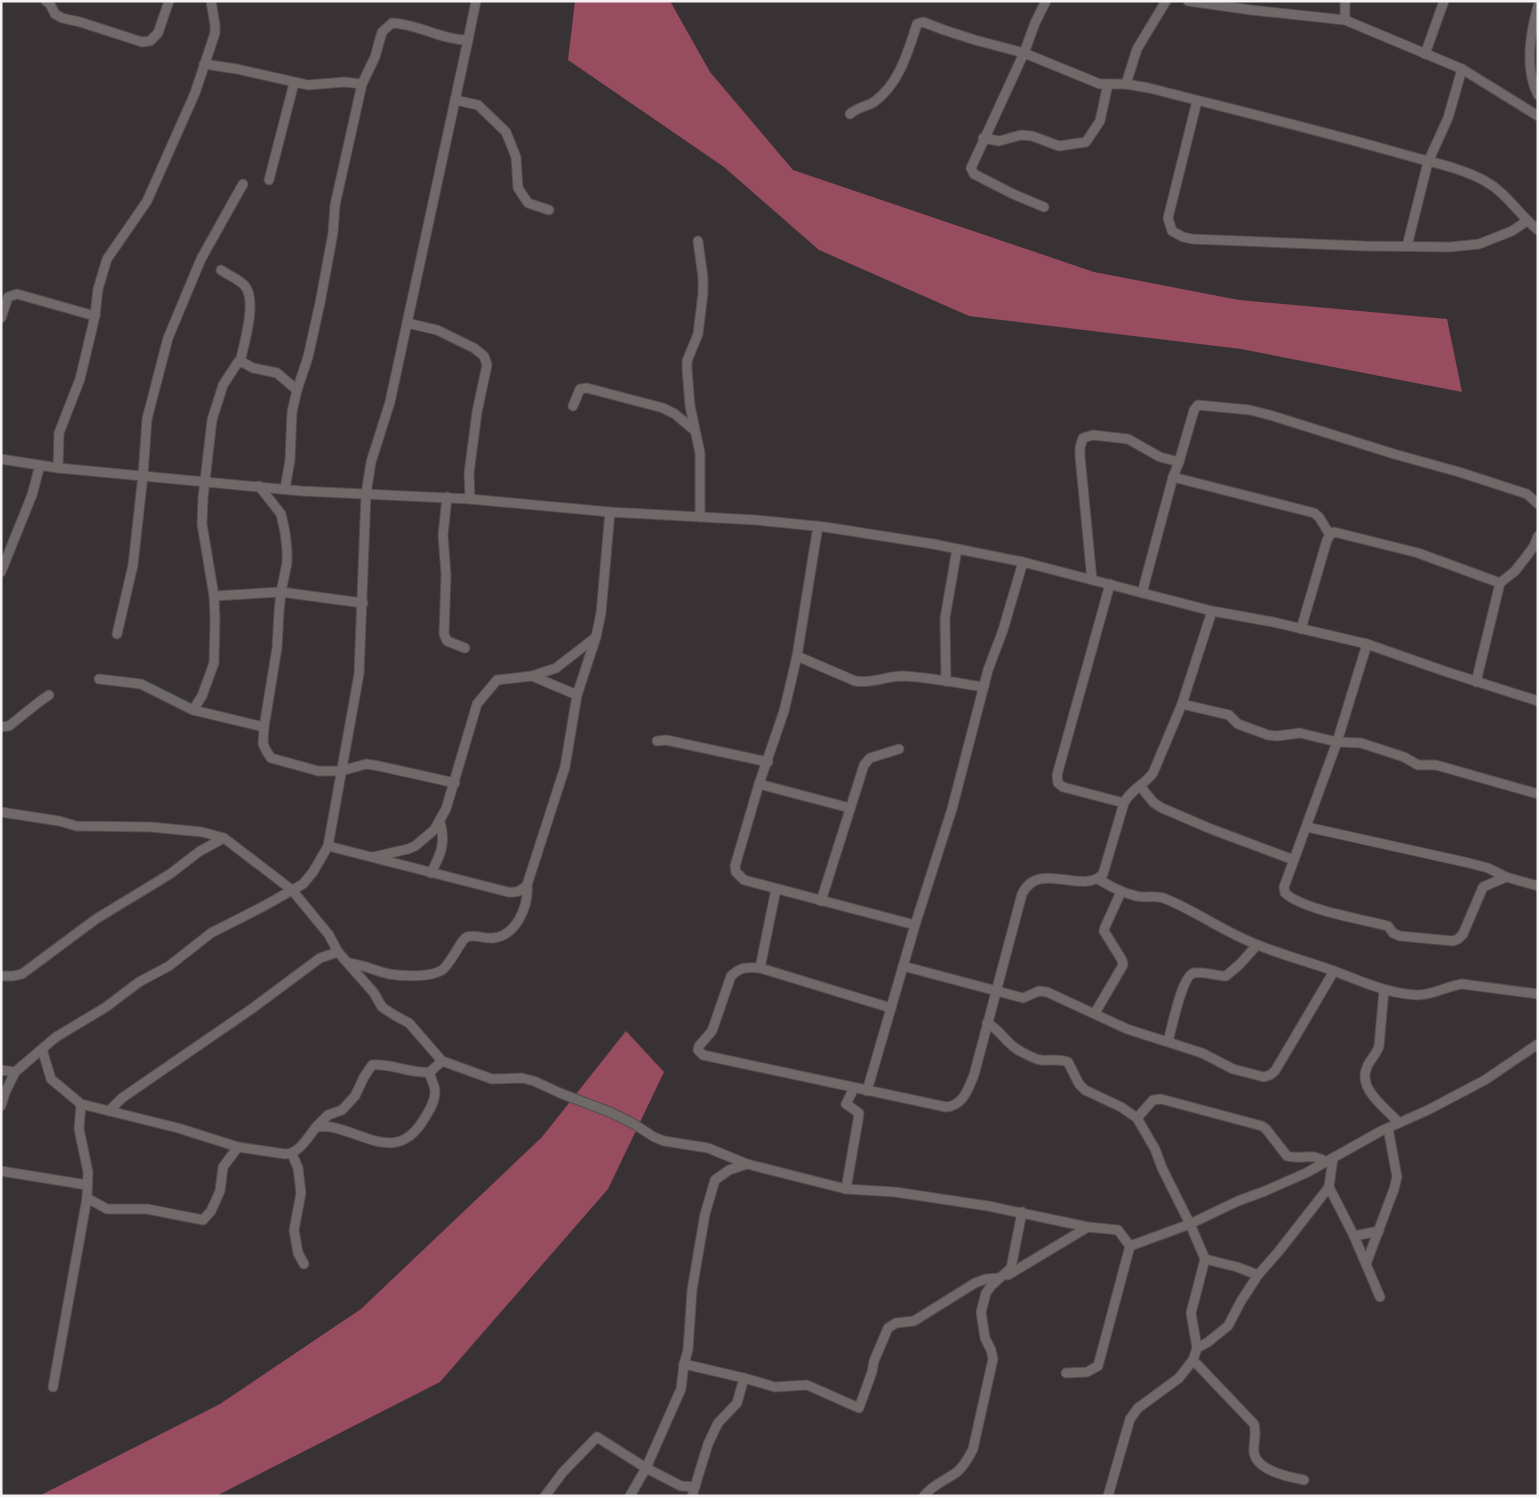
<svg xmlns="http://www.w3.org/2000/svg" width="1539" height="1497" viewBox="0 0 1539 1497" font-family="Ubuntu,sans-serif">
<rect width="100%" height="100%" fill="#393234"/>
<g fill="#974c5f">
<path d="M575 1H670L710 72 793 170 1094 272 1239 300 1447 319 1462 392 1241 349 969 316 819 250 724 167 568 60Z"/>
<path d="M626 1031 664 1072 608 1189 440 1382 216 1496H39L220 1404 361 1309 542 1137Z"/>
</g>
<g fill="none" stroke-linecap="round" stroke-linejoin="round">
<defs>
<g id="minor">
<path d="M46 1 50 4 55 14 62 18 80 22 142 42 150 41 158 33 169 1"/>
<path d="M1188 1 1251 10 1345 20 1462 69 1538 116"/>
<path d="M1538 6C1530 34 1524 68 1538 95"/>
<path d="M1345 20V1"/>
<path d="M1425 54 1444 1"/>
<path d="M204 64 237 69 308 85 344 82 362 84"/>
<path d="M1126 84 1137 49 1166 1"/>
<path d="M455 100 478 105 506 132 516 157 518 188 528 203 549 210"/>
<path d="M1197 101 1168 218 1172 231 1183 237 1192 239 1365 246 1450 247 1479 244 1512 231 1527 221"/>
<path d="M850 114C857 107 866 107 874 102 899 84 908 52 917 24L923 22 944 30 975 40 1024 53 1100 84H1126L1149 88C1231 109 1314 129 1395 152 1424 161 1458 166 1485 181 1507 193 1519 215 1538 230"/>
<path d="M983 138 999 141 1021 135 1032 136 1059 146 1086 142 1100 121 1108 84"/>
<path d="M269 180 294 83"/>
<path d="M1044 207 1013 194 974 174 971 168 1024 53 1035 23 1046 1"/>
<path d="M698 241 703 278V293L698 334 687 361V369L690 406 700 453V517"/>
<path d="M1407 246 1428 162 1448 118 1462 69"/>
<path d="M221 270C228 275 238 279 244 285 258 299 244 344 240 362"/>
<path d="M1 318 8 297 17 294 95 316"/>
<path d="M407 323 437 330 474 348 484 356 487 365 477 412 469 473 470 499"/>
<path d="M573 406 580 389 587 388 663 408 675 414 694 430"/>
<path d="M1 459 58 468 301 491 470 499 610 512 756 520 825 527 933 544 1023 562 1212 611 1273 622 1367 644 1444 671 1538 701"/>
<path d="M58 468 59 433 80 379 95 316 98 289 107 259 147 201 195 93 215 33V25L211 1"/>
<path d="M1173 477 1314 513 1319 517 1330 535"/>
<path d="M259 486 281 514 285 532 287 550V563L281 592 279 612 277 648 264 727 263 744 267 752 271 758 318 771H341L366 764 379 766 455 783"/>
<path d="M285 489 290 460 292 412 297 390 308 357 320 303 333 233 335 205 362 84 375 57 382 32 392 23C419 24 441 40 468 40L476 1"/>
<path d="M447 497 443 535 446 575 444 634 447 641 465 648"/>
<path d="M818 526 797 656 790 686 784 711 759 784 735 866 736 872 744 880 915 925"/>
<path d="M1 572 32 495 40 465"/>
<path d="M1092 580 1080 456V447L1083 438 1093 435 1128 439 1160 457 1179 462"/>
<path d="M1110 584 1057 775 1058 783 1063 787 1124 803"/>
<path d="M1142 593 1173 477 1179 462 1194 410 1198 405 1250 410 1273 416 1394 454 1459 472 1527 494 1538 504"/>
<path d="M214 596 281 592 363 603"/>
<path d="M1301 629 1327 540 1330 535 1334 532 1418 553 1500 583"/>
<path d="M117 634 133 565 143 475 147 419 168 338 201 259 243 184"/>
<path d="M1367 644 1337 742 1284 887 1285 893C1304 910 1361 919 1388 926L1393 933 1400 936 1453 941 1458 939 1463 934 1483 887 1506 877"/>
<path d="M797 656 855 681C872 684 886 676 902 676 929 677 957 683 984 687"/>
<path d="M532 676 577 695"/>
<path d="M99 679 141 684 193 710"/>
<path d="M946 681 945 618 957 549"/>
<path d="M1476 682 1500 583 1515 571 1526 557 1534 546 1538 536"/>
<path d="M1182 704 1229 715 1238 724 1268 735 1277 736 1300 733 1337 742 1361 743 1404 757 1418 765H1436L1538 794"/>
<path d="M1 727 9 726 39 702 49 695"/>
<path d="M264 727 193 710 202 696 214 663 215 619 214 596 202 524 203 498 212 420 223 385 238 362 244 363 253 368 277 373 297 390"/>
<path d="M657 741 666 740 768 762"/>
<path d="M759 784 850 808"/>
<path d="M1140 786 1154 803 1162 808 1211 829 1294 860"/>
<path d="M1 812 59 821 76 826 151 827 202 832 224 838 292 890 329 935 338 952 374 993 382 1007 394 1015 409 1023 442 1061 492 1079 522 1078 534 1081 560 1093 612 1113 634 1124 654 1137 664 1141 708 1148 747 1164"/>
<path d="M1307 827 1469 863 1488 868 1506 877 1538 886"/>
<path d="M328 846 508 892C517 893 521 891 527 885L565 767 577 695 596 637 601 613 610 512"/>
<path d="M373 857 408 849 415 846 434 830 446 809 477 704 497 680 532 676 556 668 596 637"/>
<path d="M431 873C441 854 446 843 440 822"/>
<path d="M1098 879C1110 886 1122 893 1136 896 1147 899 1156 894 1166 899 1193 910 1217 927 1244 939 1273 953 1304 960 1334 971 1361 981 1388 994 1418 995 1433 995 1447 986 1462 984L1538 994"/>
<path d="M821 901 864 765 870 758 899 749"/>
<path d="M348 963C362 964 375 971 389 974 402 976 430 978 442 970 451 964 461 939 467 937 474 934 485 939 493 938 516 936 529 906 527 885"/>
<path d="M903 966 1023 998 1039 991 1047 992 1127 1029 1202 1053 1233 1069 1264 1077 1270 1075 1275 1071 1334 971"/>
<path d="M760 968 776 889"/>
<path d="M1 976H13L22 974 96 919 170 874 200 851 224 838"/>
<path d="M1384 990 1379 1046C1377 1054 1370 1059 1367 1067 1357 1089 1386 1108 1399 1123"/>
<path d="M891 1008 760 968C747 967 740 967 731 976L712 1031 699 1046 698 1050 703 1055 946 1107C963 1106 968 1089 974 1075L1022 894C1039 859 1082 896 1103 874L1124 803C1130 790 1144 785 1153 773L1182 704 1212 611"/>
<path d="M1095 1013 1123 965 1122 960 1104 931 1105 927 1121 892"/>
<path d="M987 1023C1001 1030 1006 1044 1020 1051 1026 1054 1034 1059 1041 1060 1051 1061 1059 1058 1068 1062L1079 1084 1085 1090 1121 1107 1137 1118 1155 1149 1162 1168 1190 1224 1205 1259 1191 1313 1197 1348 1193 1360 1179 1378 1138 1408 1130 1419 1108 1496"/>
<path d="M1168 1041C1172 1028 1182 975 1194 973 1204 971 1216 976 1226 976L1240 964 1257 945"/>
<path d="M42 1049 51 1079 81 1104 178 1128 238 1147 285 1154C299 1154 308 1137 316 1127 321 1127 326 1126 331 1127 367 1134 398 1163 424 1119 429 1111 435 1102 435 1091 435 1085 430 1079 430 1072L442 1061"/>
<path d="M1 1070 15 1072 56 1037 106 1007 139 982 169 966 211 933 264 906 303 884 313 872 328 846 359 674 366 494 371 462 390 402 468 40"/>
<path d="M867 1091 915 925 952 809 988 670 1003 630 1023 562"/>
<path d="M1 1106 5 1093 15 1072"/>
<path d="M109 1111 122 1098 250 1010 320 958 338 952"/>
<path d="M1137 1118 1153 1100 1161 1099 1262 1126 1266 1129 1287 1156C1302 1160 1311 1152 1326 1162"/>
<path d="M316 1127 328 1115 342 1110 355 1096 364 1077 372 1065C391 1063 410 1074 430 1072"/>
<path d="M292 1154 298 1168 301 1193 294 1230 298 1253 304 1264"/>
<path d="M1333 1158 1329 1187 1354 1236 1380 1297"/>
<path d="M1 1171 87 1185"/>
<path d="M846 1189 858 1120 859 1113 846 1104 854 1088"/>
<path d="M87 1198 107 1209H147L203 1220 211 1211 220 1191 223 1167 238 1147"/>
<path d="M1354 1236 1379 1231"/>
<path d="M1205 1259 1237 1267 1258 1275"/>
<path d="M1366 1264 1394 1189 1397 1177 1388 1128"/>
<path d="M1008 1275 1088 1227"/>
<path d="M1197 1348 1208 1342 1228 1326 1241 1301 1258 1275 1279 1251 1329 1187"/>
<path d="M1193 1360 1254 1424C1257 1434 1253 1443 1254 1452 1256 1471 1290 1477 1304 1480"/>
<path d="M684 1364 744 1378 775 1387 807 1385 859 1408 872 1372 874 1361 888 1328 896 1323 914 1321 975 1283 986 1279 999 1278"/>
<path d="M1066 1373 1087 1372 1098 1366 1130 1246"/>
<path d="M53 1387 87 1198 88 1172 79 1129 81 1104"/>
<path d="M545 1496 563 1472 597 1437 646 1468 681 1389 684 1364 688 1350 692 1290 705 1214 715 1180 729 1170 747 1164 846 1189 895 1192 988 1206 1088 1227 1118 1230 1130 1246 1190 1224 1238 1201 1265 1191 1306 1173 1381 1131 1428 1110 1485 1080 1538 1044"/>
<path d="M630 1496 646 1468 681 1486 695 1487"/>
<path d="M692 1496 708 1444 718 1423 737 1403 744 1378"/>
<path d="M924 1496C932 1485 946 1480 957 1472 964 1466 969 1457 973 1449L993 1359 991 1350 985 1338 981 1312 986 1293 991 1286 1011 1268 1022 1212"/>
</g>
</defs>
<use href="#minor" stroke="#534e4f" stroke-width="11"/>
<use href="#minor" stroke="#70696a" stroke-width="9"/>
</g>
<rect width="1539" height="1497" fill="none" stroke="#f6f1f2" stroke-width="5"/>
</svg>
